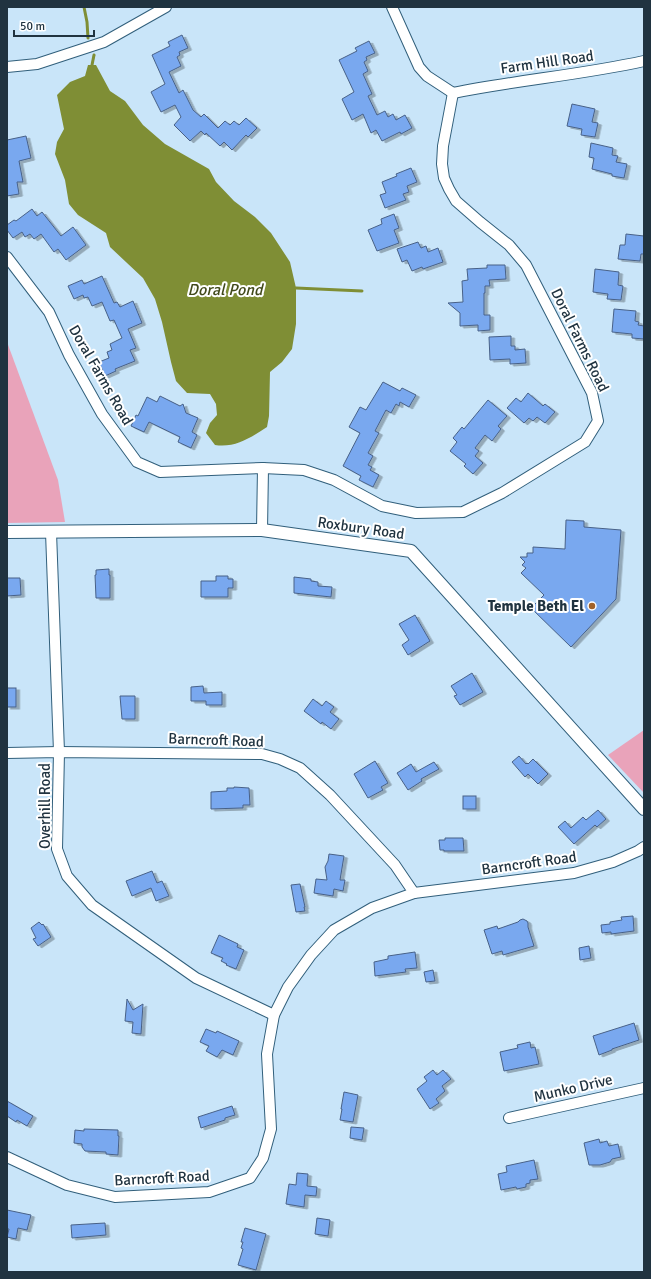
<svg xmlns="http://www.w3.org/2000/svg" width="651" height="1279" viewBox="0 0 651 1279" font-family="Signika,sans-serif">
<defs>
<filter id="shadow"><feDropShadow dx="3.5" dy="2" stdDeviation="0" flood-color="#0004"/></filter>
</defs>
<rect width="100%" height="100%" fill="#c9e5f9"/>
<g fill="#e9a3ba">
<path d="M7 342 58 480 65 522 7 523Z"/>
<path d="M644 730V793L608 755Z"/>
</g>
<path fill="#7f8e35" d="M88 65H96L110 91 125 101 143 125 165 144 209 169 216 182 234 201 255 217 271 233 290 262 296 288V324L292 349 282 362 270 372 269 416 267 427C250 438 235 448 215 445L206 433 210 423 217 415 216 404 210 394 187 393 176 381 171 362 162 322 155 299 143 278 110 247 106 233 78 215 69 204 65 180 55 154 57 142 64 129 57 95 70 82 85 76Z"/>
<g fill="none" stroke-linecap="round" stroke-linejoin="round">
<g stroke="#7f8e35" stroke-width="3">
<path d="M84 7 87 22 88 38"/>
<path d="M92 65 94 55"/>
<path d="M296 288 362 291"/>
</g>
</g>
<g fill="#79a8ef" stroke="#486187" filter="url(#shadow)">
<path d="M182 35 188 48 179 52 180 55 177 57 181 66 169 72 179 93 183 90 193 110 201 117 204 114 218 128 225 121 230 125 234 121 239 125 246 118 257 128 248 137 246 135 232 150 224 142 220 146 206 133 205 135 201 131 190 141 174 125 181 117 175 105 161 112 151 92 165 84 152 55 170 46 168 42Z"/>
<path d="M369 41 375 53 366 57 367 60 364 62 368 71 363 74 372 94 368 96 377 115 385 111 388 117 393 114 396 120 405 115 412 128 401 134 400 132 382 141 376 130 371 133 363 114 352 120 342 99 354 92 339 60 357 51 355 48Z"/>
<path d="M572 104 595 109 592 122 598 123 595 137 581 135 582 129 567 126Z"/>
<path d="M26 136 31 158 19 161 23 182H17L19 194 7 196V140Z"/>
<path d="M591 143 613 148 612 155 618 156 616 162 627 164 624 178 612 176V174L592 169 594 158 589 157Z"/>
<path d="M411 168 417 182 407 186 409 192 403 194 406 200 385 208 380 195 386 193 382 182 397 176 396 174Z"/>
<path d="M32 209 37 216 42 212 61 236 73 227 86 245 66 260 58 249 54 252 41 234 34 239 30 234 25 237 22 232 13 238 7 230V225L14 220 16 221Z"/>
<path d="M394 214 399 228 394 230 399 243 377 251 368 230 382 224 381 219Z"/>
<path d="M626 234 644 236V254H641L640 261 618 259 620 245H625Z"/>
<path d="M418 242 421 248 426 246 428 252 438 248 443 262 423 269 422 267 412 271 407 260 402 262 397 249Z"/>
<path d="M487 265H505L506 279 489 280 490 286H485V293H484V315H490V330L478 331V325L460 326V313L448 303 463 302 462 281 468 280 467 269 487 268Z"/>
<path d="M595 269 619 272 618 285 623 286 621 300 607 299 608 294 593 292Z"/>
<path d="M102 276 114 303 117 302 120 307 133 301 142 323 128 329 136 348 130 350 135 361 115 369 116 371 105 376 99 362 109 358 107 352 112 350 110 344 122 338 114 320 110 321 102 302 92 306 88 297 84 298 83 295 74 299 68 286 82 280 84 284Z"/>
<path d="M614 309 636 311 635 321 639 322 638 325 644 326V339L632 338V334L612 332Z"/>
<path d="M511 336V346H515V350L525 349 526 363 510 364V359L490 360 489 337Z"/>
<path d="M383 382 400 391 402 388 416 395 409 407 400 402 399 406 396 404 391 413 386 410 375 431 379 433 368 453 373 456 368 465 372 467 370 470 379 475 373 487 359 480 361 476 343 466 360 433 349 427 360 407 366 410Z"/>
<path d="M528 393 543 406 545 404 555 412 545 423 537 417 533 421 529 418 524 423 507 408 516 398 521 402Z"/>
<path d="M160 396 180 406 183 404 186 413 198 418 192 432 197 435 191 448 178 442 180 437 149 422 144 432 131 426 136 415 138 416 147 397 157 402Z"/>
<path d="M488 400 507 416 498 426 501 429 492 441 485 435 475 448 479 451 475 456 483 463 473 474 464 466 466 464 450 451 457 442 453 438 462 427 464 429Z"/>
<path d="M566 520 584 521V527L621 530 616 599 571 647 531 608 544 595 521 573 526 568 522 565 525 562 520 557H527V553H533V547L565 549Z"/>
<path d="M109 569V575H110V598H96L95 575H96V570Z"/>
<path d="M216 576H228V579H233V588H228V597H201V581H216Z"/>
<path d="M294 577 311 579V581L318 582V586L332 587 331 597 294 593Z"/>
<path d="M7 578H20L21 595 7 596Z"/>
<path d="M415 615 430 641 408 655 402 645 409 640 399 624Z"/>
<path d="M472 673 483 692 460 705 454 696 457 695 451 686Z"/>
<path d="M203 686 204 693 222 692V705H206V701H191V687Z"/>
<rect x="7" y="688" width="9" height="19"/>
<path d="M120 696H135V719H122Z"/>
<path d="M313 699 322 706 326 701 334 707 330 712 339 719 331 729 322 722 321 724 304 711Z"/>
<path d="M519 756 526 764 527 763 528 764 533 759 548 774 538 784 528 774 525 777 512 762Z"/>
<path d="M375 761 388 783 381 787 383 790 368 798 354 774Z"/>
<path d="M434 762 439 769 421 779 422 781 408 790 397 773 411 764 416 772Z"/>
<path d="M234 787 249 788 250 805H243V808H241L211 809V792L227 791V788H234Z"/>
<rect x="463" y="796" width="13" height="13"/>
<path d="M598 810 606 819 597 827 595 825 574 844 558 827 565 821 571 828 583 817 586 820Z"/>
<path d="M445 838H463L464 851H444V850H440L439 840H445Z"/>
<path d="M329 854 344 856 340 880H345L343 891 334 889 333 896 314 893 316 879 327 880 325 867 328 861Z"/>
<path d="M152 871 157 883 162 881 169 896 156 901 151 888 132 896 126 881Z"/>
<path d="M300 884 305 907H304L305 911 296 912 291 885Z"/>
<path d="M633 916 634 931 611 934V932L602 933 601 925 610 924V922L622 920 621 917Z"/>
<path d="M523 919 527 921 528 923V927L534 946 503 955 502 951 492 954 484 930 497 926 498 929 518 922 520 920Z"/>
<path d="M39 922 42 925 43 924 51 937 38 946 33 939 36 938 31 928Z"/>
<path d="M219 935 238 944 237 947 244 950 236 969 226 965 227 964 221 961 223 958 211 953Z"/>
<path d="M589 946 591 958 580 960 579 948Z"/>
<path d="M415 952 417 968 405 969 406 972 375 976 374 962 388 959V956Z"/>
<path d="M433 970 435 981 426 982 424 972Z"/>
<path d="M127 999 133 1010 143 1004 141 1034 132 1033 133 1022 125 1021Z"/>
<path d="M634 1023 639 1040 612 1049V1050L599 1055 593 1036Z"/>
<path d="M206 1029 216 1033 217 1031 239 1041 233 1055 222 1050 217 1057 206 1051 209 1046 200 1042Z"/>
<path d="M530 1042 531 1048 535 1047 539 1064 504 1071 500 1052 518 1048 517 1045Z"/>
<path d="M433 1070 437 1075 443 1070 451 1079 442 1086 445 1091 436 1099 439 1103 430 1109 417 1089 427 1081 424 1077Z"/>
<path d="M344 1092 358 1095 353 1122 340 1120 342 1109H341Z"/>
<path d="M7 1101 33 1116 27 1126 17 1120 16 1122 7 1116Z"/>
<path d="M232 1106 235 1115 225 1118V1120L201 1128 198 1117Z"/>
<path d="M351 1127 364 1128 362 1140 350 1138Z"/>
<path d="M84 1129 118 1130V1136H119L118 1155 106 1154V1152L85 1151 82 1147V1144L74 1143 75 1130 84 1131Z"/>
<path d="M599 1139 600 1143 607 1141 609 1146 618 1144 621 1157 612 1159 610 1162 600 1165H589L584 1143Z"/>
<path d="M534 1160 538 1179 530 1180V1183L526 1184V1187L517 1189 516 1187 501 1190 498 1174 507 1172 506 1166Z"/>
<path d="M297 1173 308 1174 307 1186 317 1187 316 1196 305 1195 304 1207 286 1204 289 1184 296 1185Z"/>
<path d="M7 1210 31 1215 27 1230 18 1228 16 1239 7 1237 9 1229H7Z"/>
<path d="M317 1218 330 1220 328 1236 315 1234Z"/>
<path d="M105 1223 106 1235 72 1238 71 1225Z"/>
<path d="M245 1228 266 1234 256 1270 238 1265 243 1249 241 1248 243 1242H241Z"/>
</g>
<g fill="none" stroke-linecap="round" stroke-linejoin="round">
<defs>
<g id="minor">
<path d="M392 7 419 67 427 76 453 93"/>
<path d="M7 67 37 64 104 42 166 7"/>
<path d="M453 93C517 80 581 75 644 61"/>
<path d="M7 257 49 312 69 355 102 414 137 462 160 472 263 468 304 470 334 480 382 506 416 513 463 512 502 493 585 442 598 421 592 393 526 265 509 245 480 222 456 201 449 189 444 178 442 164 443 146 453 93"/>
<path d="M262 530 263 468"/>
<path d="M51 532 59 752 57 849 67 876 92 905 196 978 274 1015"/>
<path d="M7 753 59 752 262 754 280 759 300 768 330 795 395 865 414 893"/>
<path d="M509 1118 644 1088"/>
<path d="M7 1157 67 1185 115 1197 209 1192 250 1178 263 1158 271 1129 267 1054 274 1015 288 987 311 955 334 930 372 908 414 893 574 873 613 862 638 851 644 847"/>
</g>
<path id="tertiary" d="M7 532 262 530 411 551 644 809"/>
</defs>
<use href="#minor" stroke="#315f7b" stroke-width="12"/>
<use href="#tertiary" stroke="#315f7b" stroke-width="14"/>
<use href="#minor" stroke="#fff" stroke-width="10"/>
<use href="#tertiary" stroke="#fff" stroke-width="12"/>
</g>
<circle fill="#a1612a" stroke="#fff" stroke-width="1.5" cx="592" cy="606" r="4"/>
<g text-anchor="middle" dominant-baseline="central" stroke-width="4" stroke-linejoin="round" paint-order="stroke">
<g font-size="15" fill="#203340" stroke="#fff">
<text transform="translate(547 62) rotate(-8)">Farm Hill Road</text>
<text transform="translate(580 340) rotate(64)">Doral Farms Road</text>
<text transform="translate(101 375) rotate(60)">Doral Farms Road</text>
<text transform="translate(361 528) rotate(8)">Roxbury Road</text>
<text transform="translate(216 740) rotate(2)">Barncroft Road</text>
<text transform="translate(45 806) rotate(-90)">Overhill Road</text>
<text transform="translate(529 863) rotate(-8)">Barncroft Road</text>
<text transform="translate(573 1088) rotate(-13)">Munko Drive</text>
<text transform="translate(162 1178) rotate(-3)">Barncroft Road</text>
</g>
<g font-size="15" font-weight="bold" fill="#203340" stroke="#fff" text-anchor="end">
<text x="584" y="606">Temple Beth El</text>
</g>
<g font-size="16" font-style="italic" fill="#424a1b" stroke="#fff">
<text x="225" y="290">Doral Pond</text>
</g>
</g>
<rect width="651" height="1279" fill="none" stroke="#203340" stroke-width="16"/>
<path d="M14 30v6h80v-6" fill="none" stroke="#203340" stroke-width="2"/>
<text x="20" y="30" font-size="12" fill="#203340" stroke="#ffffff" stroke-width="3" paint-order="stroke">50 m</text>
</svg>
